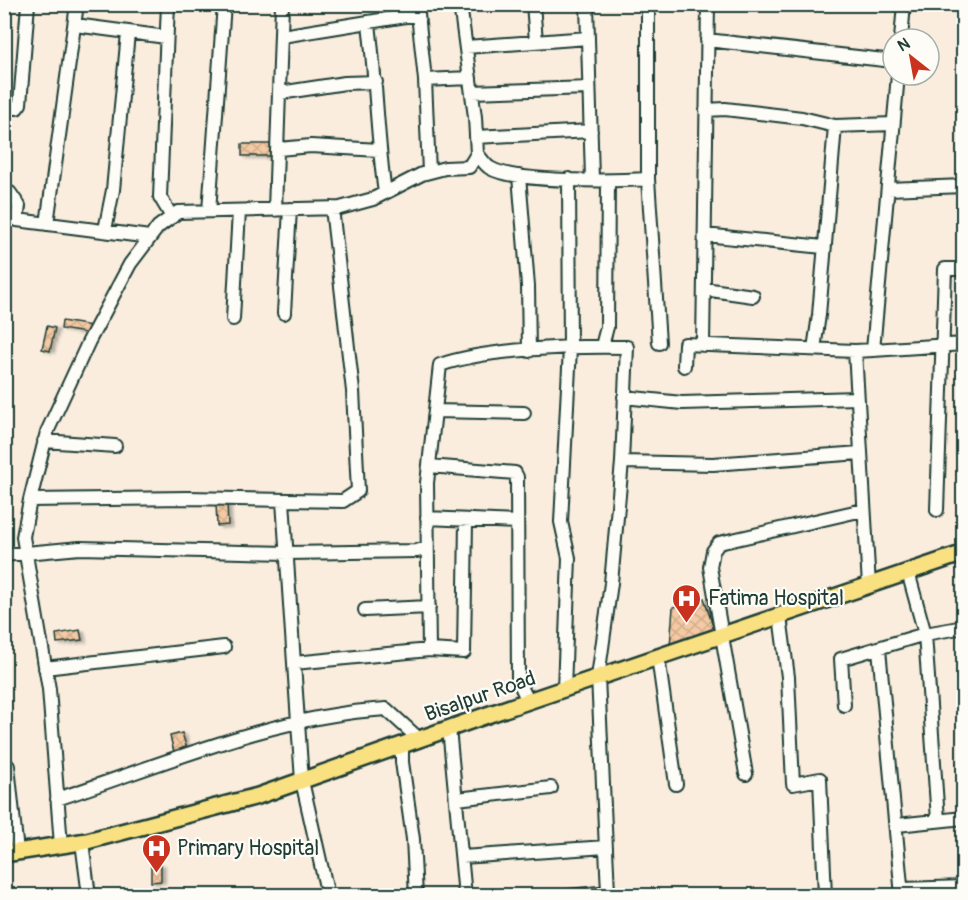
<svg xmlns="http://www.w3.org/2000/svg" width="968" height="900" font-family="Pangolin,sans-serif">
	<defs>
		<pattern id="building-cross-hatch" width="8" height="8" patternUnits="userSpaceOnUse" patternTransform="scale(1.5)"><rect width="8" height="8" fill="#f4c9a3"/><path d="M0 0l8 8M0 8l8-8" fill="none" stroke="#d1ae8d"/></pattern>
		<filter id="shadow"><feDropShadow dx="4" dy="2" stdDeviation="1.5" flood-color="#0004"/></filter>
	</defs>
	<rect width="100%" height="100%" fill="#faedde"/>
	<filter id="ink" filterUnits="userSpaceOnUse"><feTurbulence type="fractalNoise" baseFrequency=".0167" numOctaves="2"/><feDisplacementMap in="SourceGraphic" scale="12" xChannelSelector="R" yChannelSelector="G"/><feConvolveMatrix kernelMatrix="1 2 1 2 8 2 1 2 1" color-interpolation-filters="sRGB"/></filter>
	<g filter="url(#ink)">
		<path fill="url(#building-cross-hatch)" stroke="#1f3d34" stroke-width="1.5" filter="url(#shadow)" d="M242 144H270L271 156H242Z
			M62 321 92 326 91 334 61 329Z
			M47 326 55 328 50 351 42 349Z
			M216 503H227L228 525 217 526Z
			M704 598 715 633 670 647 673 607Z
			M80 630 82 640 57 643 56 634Z
			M182 733 188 752 175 756 170 736Z
			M151 864H161V881L151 882Z"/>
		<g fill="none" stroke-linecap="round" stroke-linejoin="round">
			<defs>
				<path id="minor" d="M168 4 160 197 172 217
					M533 4 536 41
					M587 4 592 179
					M648 4V179L659 343
					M369 24C376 80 377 137 385 193
					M75 25 166 37
					M282 36 418 14 425 80 429 172
					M901 39 904 4
					M707 40 893 61
					M466 47 588 38
					M425 80 470 78
					M472 92 589 88
					M280 93 345 83 376 82
					M4 107 17 108 20 104 28 4
					M706 110 725 109 802 118 835 126 893 124
					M476 137 591 131
					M279 149 311 146 379 150
					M477 154C481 158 485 165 490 168 515 183 617 181 648 179
					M519 176 528 286 529 351
					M888 189 964 186
					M4 192 10 193 19 206 17 220 150 237
					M275 210 282 4
					M209 211 224 4
					M47 224 77 4
					M105 230 113 190 128 33
					M705 235 823 247
					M704 289 753 296
					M284 313 290 209
					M233 319 239 211
					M703 345 708 4
					M602 346 607 327 608 182
					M814 349 819 315 835 126
					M873 350 964 344
					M684 366 685 344 855 351
					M624 397 682 403 857 398
					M435 411 524 413
					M44 441 115 446
					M622 462 713 464 860 453
					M429 466 515 473 517 477 518 680 528 701
					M30 500 188 498 343 501 358 491 353 391 332 208
					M283 501 302 781 328 896
					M937 510 945 269H964
					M427 518 517 522
					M4 555 80 548 287 553 417 551 426 548
					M908 572 925 634 938 820
					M869 586 855 351 873 350 898 75
					M365 610 429 607
					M780 616 788 677 793 784 820 779 825 896
					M879 649 902 896
					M429 650 427 483 440 365C490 348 574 346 627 347L622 462 611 583 598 677 608 892 569 896
					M658 657 676 784
					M294 663 429 650 464 652 466 522
					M45 668 224 647
					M564 689 569 558 561 522 570 348 569 179
					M844 705 841 659 925 634 964 627
					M449 728 465 896
					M402 745V762L413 839 416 896
					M8 766 17 852
					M746 774 710 567 713 551 719 543 863 510
					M57 799C164 764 273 716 386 709L419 739
					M457 799 551 788
					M897 825 964 818
					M82 842 89 896
					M61 845 49 689 23 537 30 500 47 432 89 341 130 264 158 227 178 212 340 208 373 199 422 174 445 168 469 167 477 154 475 117 460 4
					M462 857 606 847
					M902 889 964 887"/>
				<path id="major" d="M4 854 87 841 258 796 490 714 964 553"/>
			</defs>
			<use href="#minor" stroke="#1f3d34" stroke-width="16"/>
			<use href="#major" stroke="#1f3d34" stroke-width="20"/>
			<use href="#minor" stroke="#fdfcf7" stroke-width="12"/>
			<use href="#major" stroke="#f9e181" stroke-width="15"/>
		</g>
	</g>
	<defs>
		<symbol id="hospital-pin" viewBox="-11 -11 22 30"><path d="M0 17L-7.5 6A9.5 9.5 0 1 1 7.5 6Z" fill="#c8321e" stroke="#fdfcf7"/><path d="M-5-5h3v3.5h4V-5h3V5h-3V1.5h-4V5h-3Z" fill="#fff"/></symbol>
	</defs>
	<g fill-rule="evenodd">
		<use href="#hospital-pin" x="670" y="582" width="33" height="45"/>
		<use href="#hospital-pin" x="140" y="832" width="33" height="45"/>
	</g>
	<g text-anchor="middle" stroke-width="4.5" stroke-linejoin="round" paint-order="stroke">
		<g font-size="21" fill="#1f3d34" stroke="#fdfcf7" text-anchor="start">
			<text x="708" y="605">Fatima Hospital</text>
			<text x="177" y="855">Primary Hospital</text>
		</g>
		<g font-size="21" fill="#1f3d34" stroke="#fdfcf7">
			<text transform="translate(480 696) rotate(-19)" y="7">Bisalpur Road</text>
		</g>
	</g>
	<rect width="968" height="900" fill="none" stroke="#fdfcf7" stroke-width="24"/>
	<rect x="12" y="12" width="944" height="876" fill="none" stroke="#1f3d34" stroke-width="2" filter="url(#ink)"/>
	<g transform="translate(911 57) rotate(329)"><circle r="28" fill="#fdfcf7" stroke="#a4b0a9" stroke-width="1.5"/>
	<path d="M0-4.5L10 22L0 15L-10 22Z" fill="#c8321e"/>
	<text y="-9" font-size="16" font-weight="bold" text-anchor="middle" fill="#1f3d34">N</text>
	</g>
</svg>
